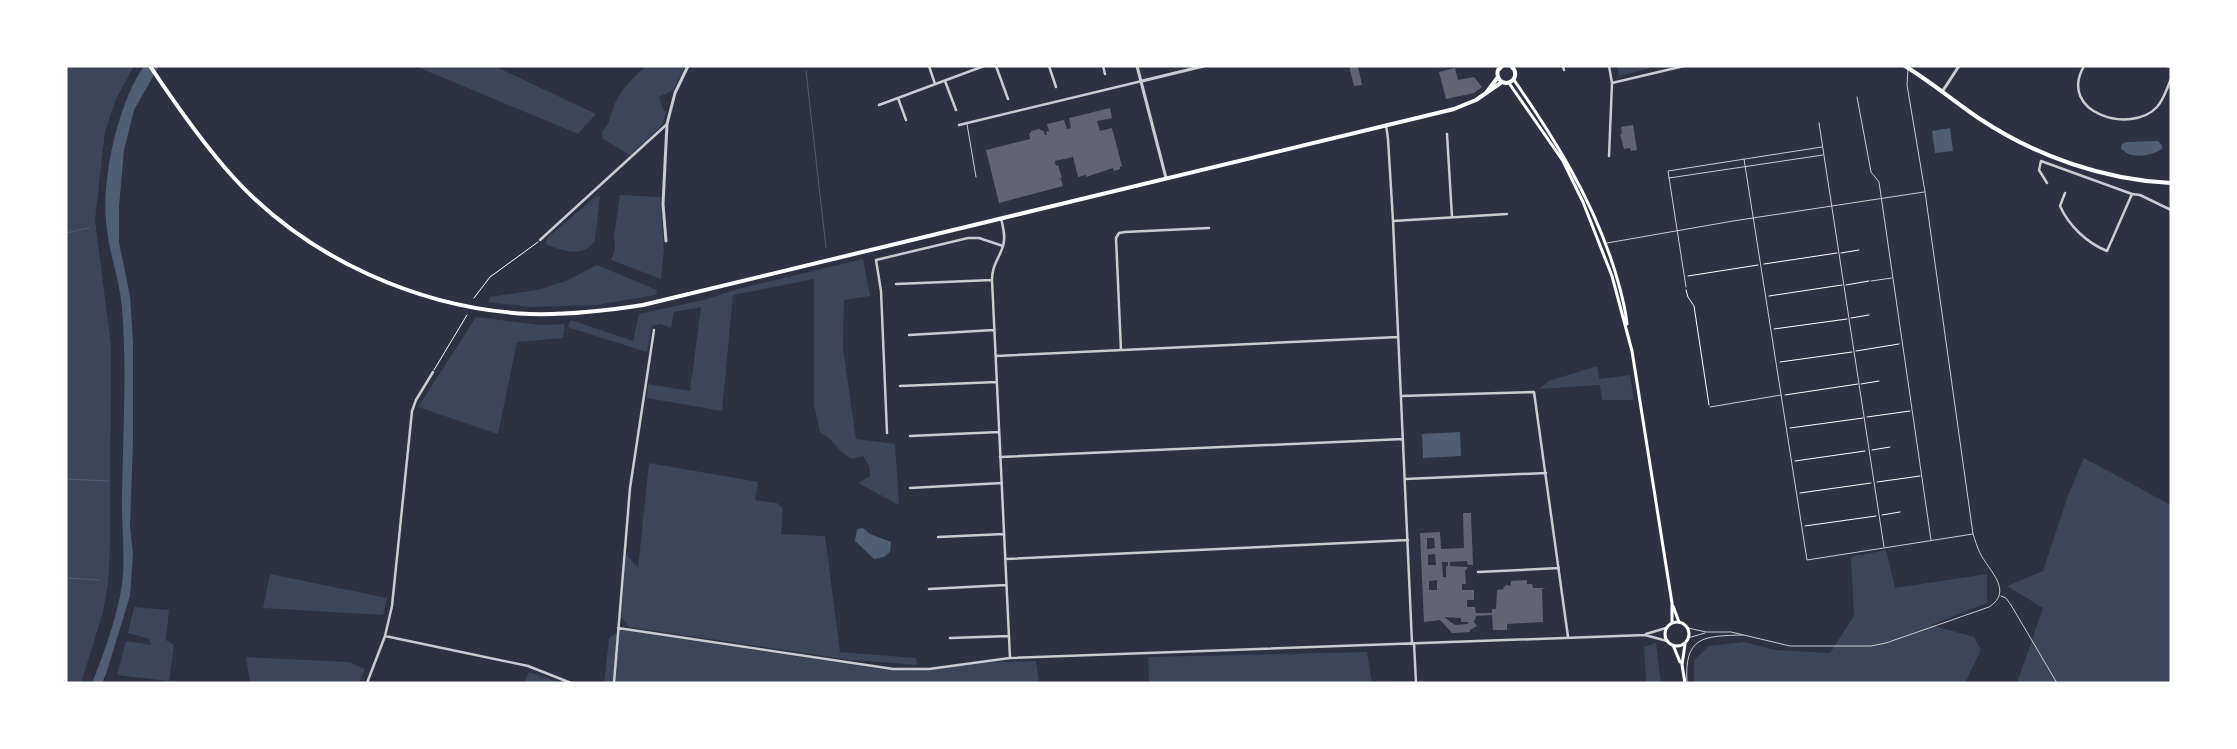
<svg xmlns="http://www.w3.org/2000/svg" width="2237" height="749" font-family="'Work Sans',sans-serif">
	<rect width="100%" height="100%" fill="#2d3142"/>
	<path fill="#3c4559" d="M66 66H134L116 99 105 132 95 220 111 345 110 546 108 584 103 612 81 683H66Z
		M415 66H494L596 114 578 134Z
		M646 66H685L673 90 659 97 662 107 666 112 662 125 630 155 603 139 602 132C613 119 609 116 615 103 623 87 633 78 646 66Z
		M1617 66H1659L1619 76Z
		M620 195 660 197 664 250 661 279 611 260 615 250 614 236Z
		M600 196 595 240C584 259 561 251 546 244L547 238 595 197Z
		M863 259 870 296 844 300 843 348 856 439 895 444 899 505 858 483 870 476 869 466 863 456 852 459C839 453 833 439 820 432L814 405V279L733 295 722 411 647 398 648 384 690 391 701 307 674 312 671 328 661 324 652 326 647 352 567 327 571 320 633 341 639 314 703 300 738 289Z
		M597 265 657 290 656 295 596 305 529 307 488 302 490 297 537 290 566 281Z
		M476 317 539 325 565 324 563 338 517 342 498 434 418 407Z
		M1597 366 1599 379 1630 375 1634 400H1602L1600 385 1539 389 1549 381Z
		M2084 458 2171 505V683H2017L2043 608 2007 586 2043 571 2068 495Z
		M649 463 758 482 755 500 777 503 783 509 781 534 825 536 840 652 916 658 917 665 851 660 629 627 621 617 626 554 638 568Z
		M1886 550 1895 588 1987 574V603L1931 625 1974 637 1981 650 1965 683H1694V660L1709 646 1744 642 1775 650 1830 653 1854 616 1851 557Z
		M270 574 387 598 383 615 263 608Z
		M134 607 169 610 166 640 174 645 169 681 117 675 126 641 151 645 149 639 128 633Z
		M621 630 880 669 918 670 972 663 1036 661 1039 683H604L609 638Z
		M1656 643 1661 683H1646L1644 647Z
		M1367 652 1372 682 1414 681V683H1149L1148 657Z
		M246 657 349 662 365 669 359 683H250Z
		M529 672 561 683H524Z"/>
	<path fill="#4f5d75" d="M144 66H159L134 110 124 150 119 207V242L130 296 133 342V443L130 526 133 554 130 596 106 674 102 683H92C103 656 114 625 120 596 127 564 121 527 122 494 123 432 127 370 122 308 120 282 110 256 107 230 100 183 117 105 144 66Z
		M1950 128 1953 151 1935 153 1932 131Z
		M2158 141 2162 145V149C2152 156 2129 160 2121 148L2122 144 2127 142Z
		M1460 432 1461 456 1423 458 1422 434Z
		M863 528 870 534 891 542 890 552 884 557 874 559 855 541 857 529Z"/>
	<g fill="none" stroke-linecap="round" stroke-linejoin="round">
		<path stroke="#4f5d75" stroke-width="1" d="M806 66V67
			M806 71 826 248
			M66 233 89 228
			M66 479 108 481
			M66 578 99 580"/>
	</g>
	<path fill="#626471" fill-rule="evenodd" d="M1349 66H1358L1362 85 1354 86Z
		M1455 68 1458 80 1474 77 1482 87 1474 93 1446 99 1439 72Z
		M1110 108 1112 118 1097 121 1100 131 1112 128 1122 166 1120 167V169L1114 171 1113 168 1086 177V175L1078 177 1073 157 1055 161 1056 166 1058 165 1062 178H1059L1061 179 1063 186 999 203 986 150 1030 139 1029 133H1031V131L1040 129 1041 131 1043 130 1045 135H1047L1046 132 1049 131 1047 124 1064 120 1067 129 1071 128 1069 118Z
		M1633 125 1637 150 1631 151 1630 148 1624 149 1620 134H1622L1621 127Z
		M1463 513H1471L1473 565H1468L1467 561 1450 562V566L1468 567 1465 571 1466 584H1462V590H1474V600H1467V607H1475L1476 613H1492V609H1496L1497 590 1504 589 1503 588 1506 585 1511 586V581L1527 580V584H1532L1533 588H1546L1542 589 1543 622 1507 624V630H1493L1492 615 1476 616 1474 622 1477 626 1470 630V632L1452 633 1440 620 1424 622 1420 533 1440 532 1441 549 1464 548ZM1427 538H1434L1435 548 1427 549ZM1435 554 1436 565H1428V555ZM1442 562H1448V566H1446V577H1443ZM1437 580V590H1429V581ZM1444 617 1461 618V622H1468V624L1455 625Z"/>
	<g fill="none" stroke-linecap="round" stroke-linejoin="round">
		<path stroke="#fff" stroke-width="1" d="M1841 253 1859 250
			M1764 264 1837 253
			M1688 276 1758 265
			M1846 285 1869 281
			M1686 290 1688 297 1694 306 1709 405
			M1769 296 1842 285
			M474 298 490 277 538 242
			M1851 318 1869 315
			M1774 329 1847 319
			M1856 351 1899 344
			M1780 362 1852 352
			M434 370 467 315
			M1861 384 1879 381
			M1785 395 1858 384
			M1867 417 1910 411
			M1790 428 1863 418
			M1872 450 1890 447
			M1795 461 1865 451
			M1877 482 1920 476
			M1800 493 1871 483
			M1882 515 1900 512
			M1805 526 1876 516"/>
		<path stroke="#caccd0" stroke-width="1" d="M1857 97 1871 172 1879 182 1931 540
			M1819 123 1884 547
			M967 124 976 177
			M1744 159 1807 560 1973 534
			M1669 178 1823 155
			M1607 243 1733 221 1924 192
			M1871 281 1892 278
			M1686 287 1668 171 1822 147
			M1710 407 1781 395
			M2001 596 2006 598 2011 605 2057 683
			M1688 628 1706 632H1731L1790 646H1871L1886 643 1989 607C2014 591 1989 571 1980 553 1977 547 1975 540 1973 534L1925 192 1907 85 1908 69
			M1688 638 1705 633
			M1687 683C1684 636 1703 636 1743 635"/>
		<path stroke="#caccd0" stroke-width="2.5" d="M929 66 935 84
			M996 66 1008 99
			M1049 66 1056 87
			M1103 66 1105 74
			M1563 66 1564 70
			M2084 66C2057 113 2131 135 2157 107 2164 99 2167 88 2171 79
			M2167 66 2171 67
			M945 81 956 110
			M1612 83 1684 66
			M898 98 906 120
			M879 105 984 66
			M959 125 1142 81
			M1386 125 1388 139 1393 221 1412 643
			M1447 134 1452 217
			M1609 156 1612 83 1609 66
			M2047 183 2039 170 2041 161 2132 194 2107 251C2087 243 2069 226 2060 206L2065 193
			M2132 194 2140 195 2171 210
			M1001 218C1003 227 1006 237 1003 246 999 259 992 265 992 280L1010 658
			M1393 221 1507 214
			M540 240 666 125
			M896 284 992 280
			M909 335 994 330
			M1121 350 1116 238 1119 233 1125 232 1209 228
			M996 356 1398 337
			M900 386 997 382
			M1401 396 1534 392 1568 637
			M887 433 881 291 876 260 968 238H979L1003 246
			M910 436 999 432
			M1000 457 1403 439
			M1405 479 1546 473
			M910 488 1002 483
			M938 537 1004 534
			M1005 559 1408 540
			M1478 572 1559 568
			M929 589 1006 585
			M618 628 893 669H929L1010 658 1645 635 1667 641
			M1646 634 1666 628
			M385 636 528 666 571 683
			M950 638 1009 636
			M1414 643 1416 683
			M367 683 385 636 392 606 412 411 416 400 433 372
			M614 683 630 488 654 330"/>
		<path stroke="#caccd0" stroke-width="3" d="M1137 66 1166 178
			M1142 81 1204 66
			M1942 92 1959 66
			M666 241 663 204 667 124 675 93 688 66"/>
		<path stroke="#fff" stroke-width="3" d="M1514 80C1554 138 1591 197 1613 265 1619 284 1625 304 1627 324
			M1509 83 1563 161 1583 202 1612 276 1632 351 1672 603V623
			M1673 606 1679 622
			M1665 634a12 12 0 1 1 24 0a12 12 0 1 1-24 0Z
			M1673 645 1680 662
			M1685 683 1682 665 1685 644"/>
		<path stroke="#fff" stroke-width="4" d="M150 66C176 105 203 144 234 178 308 259 421 309 530 314 568 315 605 311 643 305L1454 109 1476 100 1502 82
			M1502 66 1498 70C1496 77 1500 83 1507 83 1516 81 1518 72 1511 66
			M1905 66C1931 82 1955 102 1980 119 2036 156 2104 180 2171 183
			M1486 93 1498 77"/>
	</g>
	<rect width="2237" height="749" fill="none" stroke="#ffffff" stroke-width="135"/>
</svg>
